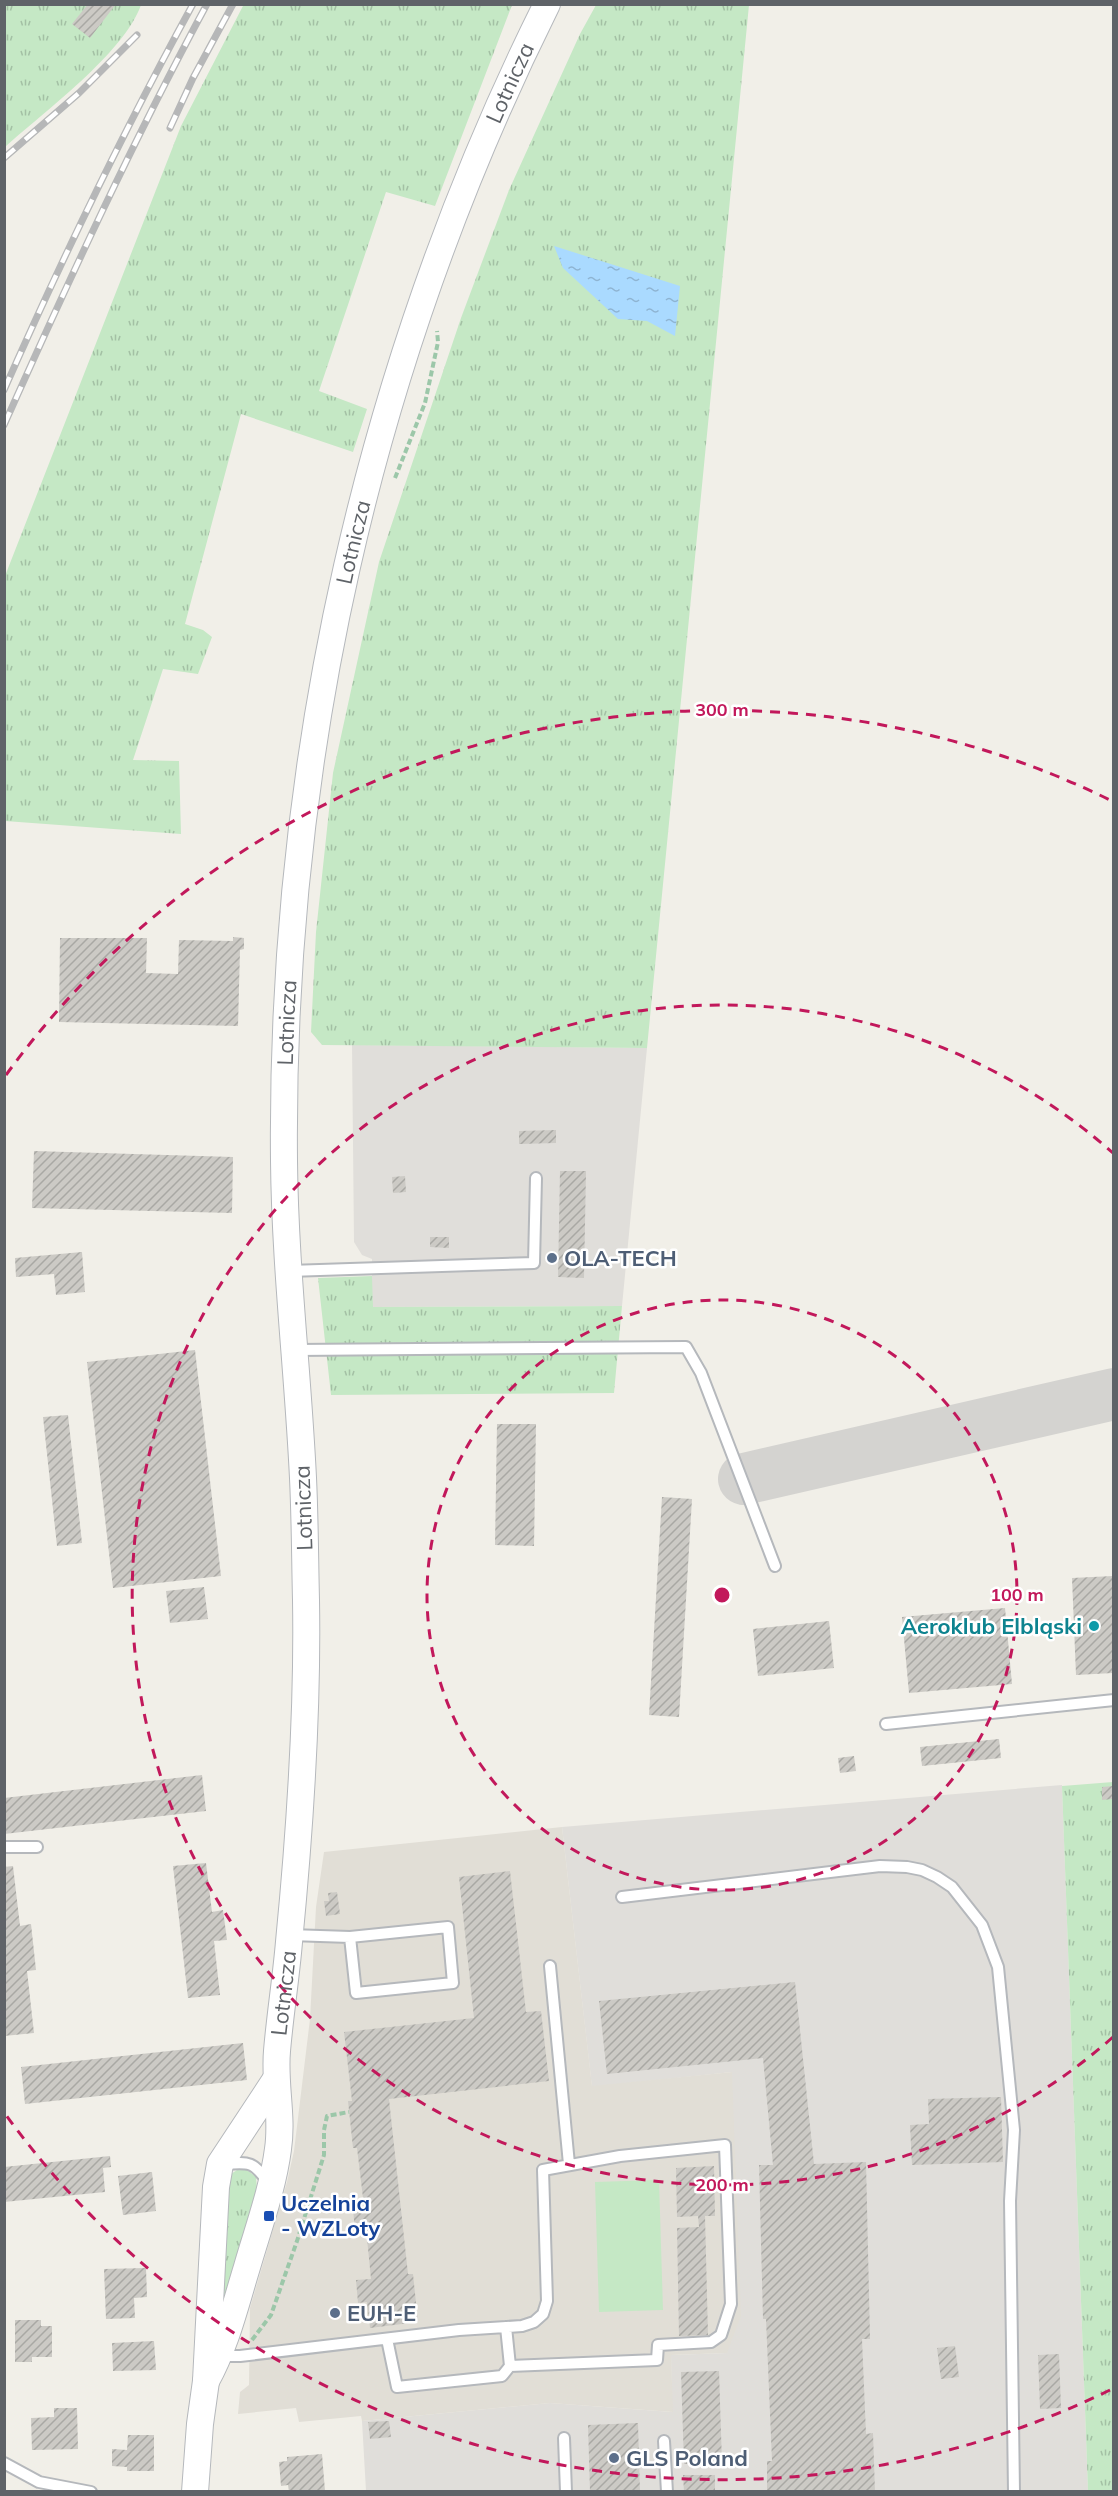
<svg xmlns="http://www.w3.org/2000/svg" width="1118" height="2496" font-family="Mulish,sans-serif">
	<defs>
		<pattern id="grass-tufts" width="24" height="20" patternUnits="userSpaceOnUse" patternTransform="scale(1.5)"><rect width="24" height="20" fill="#c5e8c5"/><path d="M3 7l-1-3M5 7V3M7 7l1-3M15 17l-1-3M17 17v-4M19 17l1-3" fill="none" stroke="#a3c0a4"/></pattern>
		<pattern id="water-ripples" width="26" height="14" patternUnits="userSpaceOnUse" patternTransform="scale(1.5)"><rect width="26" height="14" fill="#aadaff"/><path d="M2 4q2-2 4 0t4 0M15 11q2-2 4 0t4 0" fill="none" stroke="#8eb4d2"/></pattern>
		<pattern id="building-hatch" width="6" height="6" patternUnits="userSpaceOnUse" patternTransform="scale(1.5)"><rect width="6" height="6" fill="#cccac5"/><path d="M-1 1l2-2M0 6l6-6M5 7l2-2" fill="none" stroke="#a9a8a4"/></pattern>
	</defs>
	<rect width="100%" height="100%" fill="#f1efe8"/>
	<path fill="#e0deda" d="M352 1045 647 1048 622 1306 372 1307V1259L362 1255 354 1242Z
		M1062 1785 1088 2491H366L362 2421 550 2403 672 2412 671 2355 727 2353 732 2072 592 2087 562 1827Z"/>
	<path fill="#e1ded6" d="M562 1827 592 2086 732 2072 741 2316 727 2353 671 2355 673 2412 550 2403 362 2421 361 2416 299 2422 296 2408 238 2414 240 2392 249 2385 250 2308 287 2182 294 2151 310 2019 316 1907 324 1852Z"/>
	<path fill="url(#grass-tufts)" d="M244 4 512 5 435 206 386 192 319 391 367 409 353 452 241 414 185 624 203 630 212 637 198 674 163 669 133 760 179 761 181 834 5 821V576L181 126Z
		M5 5H141C124 53 44 112 5 147Z
		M596 5H749L647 1048 322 1045 311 1032 316 932 333 773 379 562 461 318 509 190 580 34Z
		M372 1276 373 1307 622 1306 614 1393 331 1395 318 1278Z
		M1113 1782V2491H1088L1062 1786Z
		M246 2169 256 2177 257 2189 221 2309 228 2176 237 2170Z"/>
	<path fill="#c5e8c5" d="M659 2180 663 2310 599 2312 595 2182Z"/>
	<path fill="url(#water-ripples)" d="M554 246 680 286 675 336 647 321 618 319 563 268Z"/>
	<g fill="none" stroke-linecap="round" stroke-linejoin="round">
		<path stroke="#d4d3d0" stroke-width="52" d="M744 1479 1114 1394"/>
	</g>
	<path fill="url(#building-hatch)" d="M88 4H116L90 38 72 24Z
		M233 937 244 938V949L240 950 238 1026 59 1022 60 938H147L146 973 178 974 179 940 233 941Z
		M556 1130V1143L519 1144V1131Z
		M34 1151 233 1157 232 1213 32 1208Z
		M560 1171H586L584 1278 558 1277Z
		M405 1176 406 1192 393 1193 392 1177Z
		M430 1237H449V1248L430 1247Z
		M82 1252 85 1292 56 1295 54 1274 16 1277 15 1258Z
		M195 1350 221 1576 113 1588 87 1362Z
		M68 1415 82 1543 57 1546 43 1417Z
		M497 1424H536L534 1546 495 1545Z
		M662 1497 692 1499 679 1717 649 1715Z
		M1113 1576V1673L1076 1675 1072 1578Z
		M204 1587 208 1619 170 1623 166 1591Z
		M1005 1608 1012 1684 909 1693 902 1617Z
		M829 1621 834 1668 758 1676 753 1629Z
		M999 1739 1001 1758 922 1766 920 1747Z
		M854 1756 856 1771 840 1773 838 1758Z
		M202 1775 206 1811 4 1834V1798Z
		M1113 1786V1799L1102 1800V1787Z
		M206 1863 212 1912 223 1910 227 1940 214 1941 220 1995 188 1998 173 1866Z
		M13 1866 20 1926 31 1924 36 1970 27 1971 34 2033 4 2036V1867Z
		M510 1871 526 2012 541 2011 549 2081 389 2099 408 2274H413L418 2322 370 2328 367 2302 358 2303 356 2280 371 2279 366 2228 355 2229 352 2200 363 2198 357 2148H353L348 2101H352L344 2032 474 2018 459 1877Z
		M337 1892 340 1914 326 1916 324 1901H329L328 1893Z
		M795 1982 814 2164 866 2162 870 2339H862L866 2434 873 2433 875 2492H767V2461H772L766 2319H763L759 2165H773L763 2058 607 2074 599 2001Z
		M243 2043 247 2080 25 2104 21 2067Z
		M1001 2097 1003 2162 912 2165 910 2125 929 2124 928 2099Z
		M110 2156 111 2167 103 2168 105 2192 4 2202V2167Z
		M714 2166 715 2216H705L708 2335 679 2336 677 2228 699 2227 698 2216 677 2217 676 2168Z
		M152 2172 156 2211 123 2215 118 2176Z
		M146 2268 147 2297 134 2298 135 2318 106 2319 104 2269Z
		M15 2320H41V2326H52V2357H32V2362H15Z
		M154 2341 156 2370 113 2371 112 2343Z
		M955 2346 959 2377 941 2379 937 2348Z
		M1059 2354 1061 2408 1040 2409 1038 2355Z
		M719 2371 722 2463 684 2464 681 2372Z
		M54 2408H77L78 2449 32 2450 31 2418 54 2417Z
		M389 2421 391 2437 370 2439 368 2422Z
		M638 2423 640 2492H590L588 2425Z
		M128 2435H154V2471H127V2467L112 2466V2449L127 2450Z
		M322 2454 325 2491 289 2492 288 2485 281 2486 279 2462 287 2461V2457Z
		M683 2475H715V2492H684Z"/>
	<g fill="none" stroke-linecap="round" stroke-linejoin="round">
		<defs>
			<path id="service" d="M289 1271 534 1263 536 1178
				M295 1350 686 1347 701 1373 775 1566
				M886 1724 1114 1700
				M4 1847H37
				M622 1897 880 1866 907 1867 922 1870 937 1877 952 1887 982 1925 998 1967 1014 2130 1010 2201 1014 2492
				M290 1935 350 1937 448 1927 453 1983 356 1993 350 1937
				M550 1966 569 2164
				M224 2164C249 2162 253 2161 268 2182
				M387 2339 397 2387 502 2376 510 2366 506 2327
				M220 2356H240L459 2330 522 2326 534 2322 543 2314 547 2301 543 2170 620 2156 725 2145 731 2304 721 2335 711 2342 658 2345 657 2360 510 2366
				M564 2438 566 2492
				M664 2441 667 2492
				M4 2463 39 2482 91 2492"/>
			<g id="tertiary">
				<path id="s1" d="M206 2381C226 2345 235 2306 247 2267 258 2229 273 2188 278 2149 283 2116 274 2084 277 2051 280 2015 286 1978 289 1942 300 1829 308 1714 306 1600 305 1560 305 1519 303 1478 298 1373 285 1267 284 1161 280 761 368 363 547 4"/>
				<path d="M195 2492 200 2424 206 2381 216 2187 220 2164 276 2079"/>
			</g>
		</defs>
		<use href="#service" stroke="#b5b8bc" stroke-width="14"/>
		<use href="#tertiary" stroke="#b5b8bc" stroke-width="28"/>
		<path stroke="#9cc7a9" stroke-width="4" stroke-dasharray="6 3" stroke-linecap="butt" d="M395 478 425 403 438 342 437 331
			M252 2340 271 2315 297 2241 324 2155V2130L327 2116 349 2112"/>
		<use href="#service" stroke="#fff" stroke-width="10"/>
		<use href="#tertiary" stroke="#fff" stroke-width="26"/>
		<defs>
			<path id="rail" d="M170 128 193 78 233 4
				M4 158 79 93 137 35
				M4 390C62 259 124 130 193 4
				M4 425C68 282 133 141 207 4"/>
		</defs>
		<use href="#rail" stroke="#b6b7b8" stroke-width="7"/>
		<use href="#rail" stroke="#fff" stroke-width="4.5" stroke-dasharray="14" stroke-linecap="butt"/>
	</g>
	<g fill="none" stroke="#c2185b" stroke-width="3" stroke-dasharray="10 8">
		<circle cx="722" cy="1595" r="295"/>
		<path d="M1113 2037A590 590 0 1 1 1113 1153"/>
		<path d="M1110 2390A885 885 0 0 1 6 2115M6 1075A885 885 0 0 1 1110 800"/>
	</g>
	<g fill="#5c6f8a" stroke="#fff" stroke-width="2">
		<circle cx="552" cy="1258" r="6"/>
		<circle cx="335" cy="2313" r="6"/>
		<circle cx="614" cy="2458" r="6"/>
	</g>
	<circle fill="#0f9aa8" stroke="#fff" stroke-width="2" cx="1094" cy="1626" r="6"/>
	<rect fill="#1a4fb4" stroke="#fff" stroke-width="2" x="263" y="2210" width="12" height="12" rx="3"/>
	<g text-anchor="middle" stroke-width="5" stroke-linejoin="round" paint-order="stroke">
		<g font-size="22" fill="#5f6368" stroke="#fff">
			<text dy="8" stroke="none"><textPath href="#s1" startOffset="2344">Lotnicza</textPath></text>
			<text dy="8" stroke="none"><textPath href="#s1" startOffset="1858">Lotnicza</textPath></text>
			<text dy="8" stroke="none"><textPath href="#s1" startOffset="1372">Lotnicza</textPath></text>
			<text transform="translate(303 1508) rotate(-92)" y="8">Lotnicza</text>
			<text dy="8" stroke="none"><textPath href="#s1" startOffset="400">Lotnicza</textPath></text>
		</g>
		<g font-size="22" font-weight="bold" fill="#4e5e75" stroke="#fff" text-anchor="start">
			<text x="564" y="1266">OLA-TECH</text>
			<text x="347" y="2321">EUH-E</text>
			<text x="626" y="2466">GLS Poland</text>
		</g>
		<g font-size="22" font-weight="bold" fill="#0d838f" stroke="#fff" text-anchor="end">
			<text x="1082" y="1634">Aeroklub Elbląski</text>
		</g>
		<g font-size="22" font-weight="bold" fill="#164399" stroke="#fff" text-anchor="start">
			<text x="281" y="2211">Uczelnia<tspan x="281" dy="25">- WZLoty</tspan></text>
		</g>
	</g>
	<circle cx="722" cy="1595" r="9" fill="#c2185b" stroke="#fff" stroke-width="3"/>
	<g font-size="18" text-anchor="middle" font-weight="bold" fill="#c2185b" stroke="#fff" stroke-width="5" stroke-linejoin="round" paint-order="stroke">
		<text x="722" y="716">300 m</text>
		<text x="1017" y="1601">100 m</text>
		<text x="722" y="2191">200 m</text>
	</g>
	<rect width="1118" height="2496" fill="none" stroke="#5f6368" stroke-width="12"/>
</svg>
